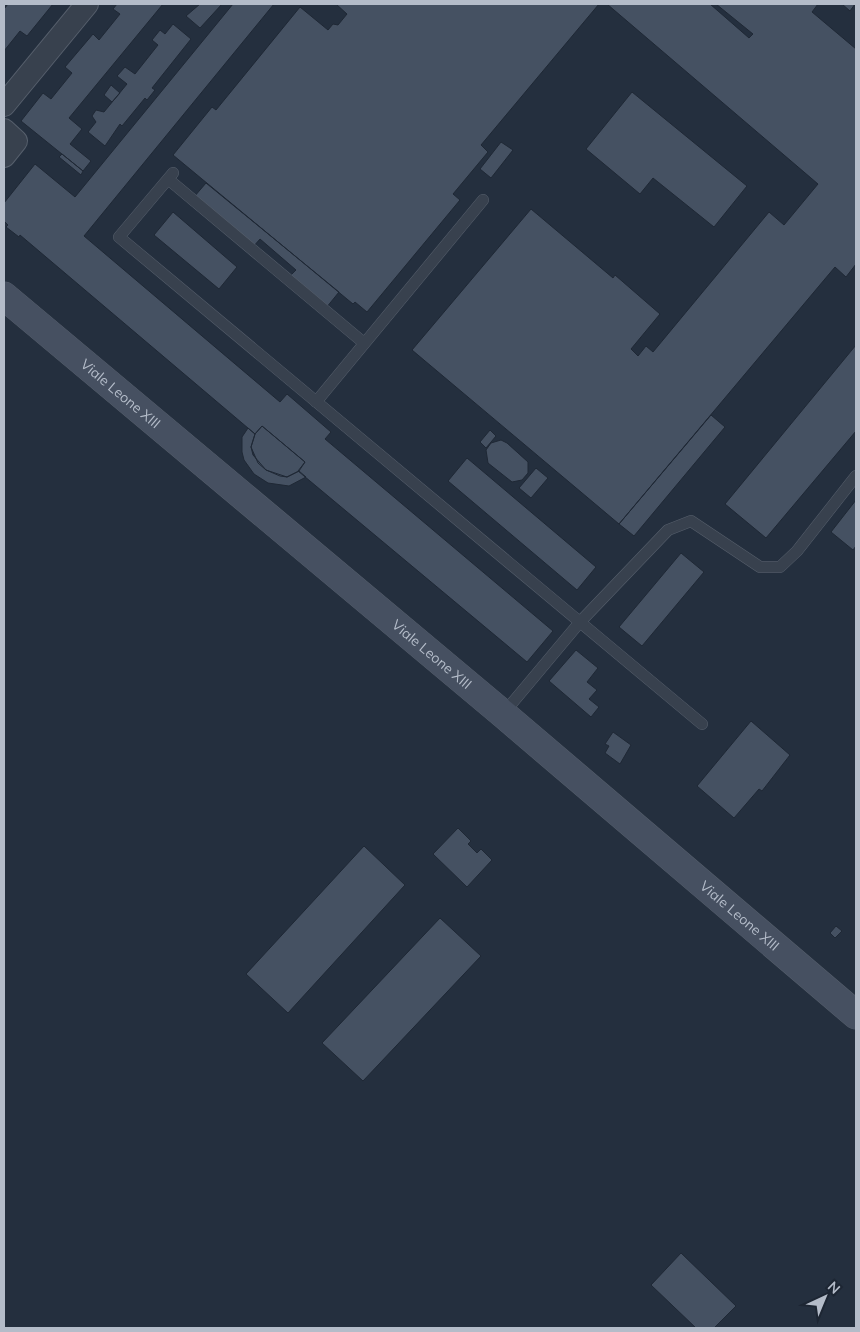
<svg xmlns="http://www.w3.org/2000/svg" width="860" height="1332" font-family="Mulish,sans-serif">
	<rect width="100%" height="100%" fill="#242f3e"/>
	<path fill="#455162" stroke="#1f2835" d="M8 4H53L27 36 20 31 4 51V9Z
		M117 4H163L69 118 82 129 70 144 91 161 83 171 21 121 43 93 51 99 72 73 65 67 93 34 99 40 120 14 113 9Z
		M200 4H222L200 28 186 16Z
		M233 4H274L84 236 280 402 287 394 331 432 325 439 553 631 527 662 298 471 305 462 262 426 255 434 20 235 19 237 6 227 8 225 4 221V203L35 164 75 197Z
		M336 4H599L481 145 488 152 453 194 460 200 367 312 355 302 353 304 173 155 212 107 216 110 300 7 328 30 333 24 338 25 347 14Z
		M607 4H710L749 38 753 34 716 4H818L812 12 856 49V264L846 277 835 267 619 524 412 350 531 209 613 278 615 275 660 314 631 349 638 356 646 346 653 352 769 212 784 225 818 184Z
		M842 4H855L850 11Z
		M173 24 191 39 152 88 155 90 147 100 145 98 122 126 120 124 105 146 88 132 96 122 92 116 96 110 104 112 127 84 117 76 125 67 135 74 158 45 152 40 160 30 165 34Z
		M111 85 120 93 112 102 104 95Z
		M632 92 747 186 714 227 653 178 640 194 586 149Z
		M501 142 513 150 491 178 480 169Z
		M62 154 83 171 81 175 59 157Z
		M206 183 339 292 326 308 289 277 296 270 260 239 253 247 194 197Z
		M173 212 237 267 219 289 154 235Z
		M856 345V431L766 538 725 504Z
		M711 415 725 427 634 536 619 524Z
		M262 426 305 462 299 471 287 477 280 476 266 470 258 463 251 447 255 434Z
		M248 428 255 434 251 447 253 455 266 470 287 477 299 471 306 477 289 486 268 483 254 474 244 460 242 452V437Z
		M490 430 496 436 486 448 480 442Z
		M501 440 507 443 528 462V473L522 480 512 482 488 463 486 450 491 443Z
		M467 458 596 567 577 590 448 481Z
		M536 468 548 478 531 498 519 488Z
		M856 500V546L853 550 831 532Z
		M681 553 704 572 642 646 619 627Z
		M576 650 598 668 587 682 597 690 589 699 599 707 591 717 549 681Z
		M751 721 790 755 762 791 759 789 734 818 697 786Z
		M613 732 631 745 620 764 605 753 609 746 605 744Z
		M458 828 471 841 468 844 477 853 481 849 492 860 467 887 433 854Z
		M364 846 405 885 288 1013 246 974Z
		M440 918 481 956 363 1081 322 1043Z
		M836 926 842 931 835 938 830 933Z
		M681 1253 736 1306 714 1328H696L651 1285Z"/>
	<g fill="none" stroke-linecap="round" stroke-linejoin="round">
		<defs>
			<path id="lane" d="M173 173 119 237 702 724
				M168 179 364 343
				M316 402 483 200
				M503 714 580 622 668 530 691 521 760 567H780L797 551 856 476"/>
			<path id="street" d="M4 105 87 4
				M4 130 16 141 4 156"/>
			<g id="secondary">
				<path id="s1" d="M4 296 503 714 856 1015"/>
			</g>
		</defs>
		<use href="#lane" stroke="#565f6c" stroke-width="12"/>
		<use href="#street" stroke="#565f6c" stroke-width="24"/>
		<use href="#secondary" stroke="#565f6c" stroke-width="29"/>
		<use href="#lane" stroke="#38414e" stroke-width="11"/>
		<use href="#street" stroke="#38414e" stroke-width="22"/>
		<use href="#secondary" stroke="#465061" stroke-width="28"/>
	</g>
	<g text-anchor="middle" stroke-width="4" stroke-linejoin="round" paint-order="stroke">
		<g font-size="14" fill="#b4bcc9" stroke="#1d2633">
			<text dy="5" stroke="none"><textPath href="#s1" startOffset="152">Viale Leone XIII</textPath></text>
			<text dy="5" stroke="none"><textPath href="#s1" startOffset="558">Viale Leone XIII</textPath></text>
			<text dy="5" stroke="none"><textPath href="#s1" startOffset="962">Viale Leone XIII</textPath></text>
		</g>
	</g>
	<rect width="860" height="1332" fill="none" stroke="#b4bcc9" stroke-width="10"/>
	<g transform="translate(825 1297) rotate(44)" stroke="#1d2633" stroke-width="4" paint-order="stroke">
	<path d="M0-4L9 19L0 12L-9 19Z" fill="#b4bcc9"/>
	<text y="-8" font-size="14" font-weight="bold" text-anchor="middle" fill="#b4bcc9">N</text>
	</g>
</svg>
